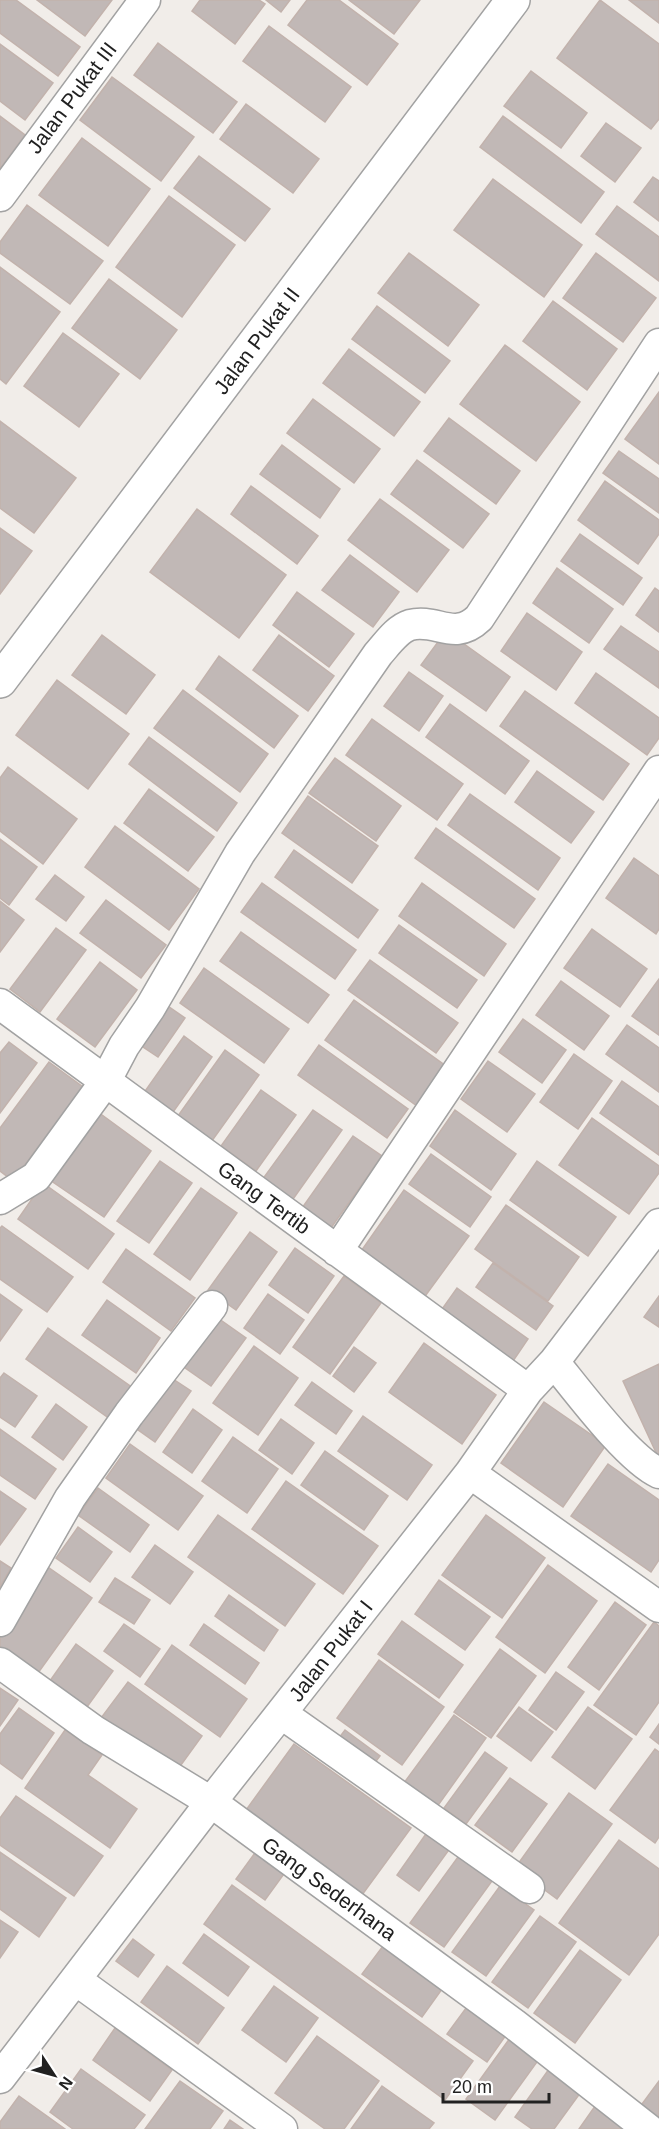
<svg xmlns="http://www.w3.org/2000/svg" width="659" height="2129" font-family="Helvetica,sans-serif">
	<rect width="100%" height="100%" fill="#f1ede9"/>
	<path fill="#c1b8b6" stroke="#c2b2ac" stroke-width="1.5" d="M0 0H16L80 47 58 76 0 33Z
		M37 0H112L85 36Z
		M200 0H259L265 4 235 44 192 11Z
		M266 0H290L281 12Z
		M307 0H339L398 44 367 85 288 25Z
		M349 0H420L394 34Z
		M600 0 659 44V119L651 129 557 58Z
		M629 0H659V23Z
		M269 26 351 87 325 122 243 61Z
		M158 43 237 102 213 133 134 75Z
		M0 44 53 83 25 120 0 101Z
		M531 71 587 113 561 148 504 106Z
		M112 77 194 137 161 181 80 120Z
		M246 104 319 159 293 193 220 139Z
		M0 116 25 135 0 169Z
		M503 116 604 192 581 223 480 147Z
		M606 123 641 148 615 182 581 156Z
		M82 138 150 189 108 246 39 195Z
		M199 156 270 209 245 241 174 188Z
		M653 177 659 181V221L634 202Z
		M493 179 582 245 544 297 454 230Z
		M169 196 235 245 182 317 116 267Z
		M27 205 103 261 70 304 0 253V242Z
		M617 206 659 237V281L596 234Z
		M409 253 479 305 448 346 378 293Z
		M596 253 656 298 623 342 563 298Z
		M0 267 60 312 6 384 0 379Z
		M109 279 177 330 140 379 72 328Z
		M553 301 617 349 587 390 523 341Z
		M377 306 450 361 425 393 352 339Z
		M63 333 119 374 79 427 24 386Z
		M505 345 580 402 536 461 460 404Z
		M349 349 420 402 394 436 323 383Z
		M659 392V464L625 439Z
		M313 399 380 449 354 483 287 433Z
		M449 418 520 471 496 504 424 451Z
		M0 421 76 478 34 533 0 508Z
		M282 445 340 489 320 518 260 474Z
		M619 451 659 479V513L603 473Z
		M417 460 489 514 463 548 391 494Z
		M605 481 659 520V534L638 564 578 520Z
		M251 486 318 536 297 564 231 514Z
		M380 499 449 550 417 592 348 540Z
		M197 509 286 575 239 638 150 572Z
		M0 528 32 551 0 594Z
		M580 534 642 578 623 605 561 561Z
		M350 555 399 592 373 627 322 590Z
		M557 568 613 609 589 643 533 603Z
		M655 588 659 591V632L636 615Z
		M297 592 354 634 329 667 273 625Z
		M527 613 582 652 556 690 501 651Z
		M621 626 659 652V688L604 649Z
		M446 631 510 677 486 711 421 665Z
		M102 635 155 675 126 714 72 675Z
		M279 635 334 676 308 711 253 670Z
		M219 656 298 716 274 748 196 689Z
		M409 672 443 696 419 731 384 706Z
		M596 673 659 718V738L647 755 575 703Z
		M57 680 129 734 88 789 16 735Z
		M183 690 268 754 240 792 154 728Z
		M525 691 629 764 603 800 500 726Z
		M450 704 529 761 505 794 426 737Z
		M372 719 463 784 437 820 346 755Z
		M149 737 237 803 217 831 129 764Z
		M335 758 401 806 376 841 309 793Z
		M8 767 77 819 43 864 0 831V778Z
		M537 771 594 812 571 843 515 802Z
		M149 789 214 837 188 871 124 823Z
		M470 794 560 858 538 890 448 825Z
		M308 796 378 846 352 883 282 833Z
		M115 826 199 889 169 930 85 867Z
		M436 828 535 899 514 928 415 858Z
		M0 839 37 867 9 905 0 898Z
		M294 850 378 910 358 938 275 877Z
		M634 858 659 876V929L656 934 606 898Z
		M55 875 84 897 66 921 36 899Z
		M262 883 356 950 335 979 241 912Z
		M422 883 506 944 484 976 399 916Z
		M106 900 166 945 141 978 80 933Z
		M0 901 24 920 0 952Z
		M399 925 477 980 457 1008 379 953Z
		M56 928 86 950 40 1012 10 989Z
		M592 929 647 969 620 1007 564 968Z
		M241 932 329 995 308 1023 220 961Z
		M370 960 458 1023 436 1053 348 990Z
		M100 962 137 990 95 1047 57 1019Z
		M204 968 289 1029 264 1063 180 1003Z
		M659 979V1035L632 1016Z
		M561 981 609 1016 584 1050 536 1015Z
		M354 1000 446 1066 417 1106 325 1040Z
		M165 1004 185 1018 158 1057 137 1043Z
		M523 1019 566 1050 542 1083 499 1052Z
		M627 1025 659 1048V1092L606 1054Z
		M184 1036 212 1057 171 1115 143 1094Z
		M9 1042 37 1063 0 1113V1053Z
		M319 1045 408 1109 387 1138 298 1075Z
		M225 1050 259 1075 209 1145 175 1120Z
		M574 1054 612 1081 578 1129 540 1102Z
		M488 1061 535 1094 507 1132 461 1099Z
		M49 1062 83 1087 13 1181 0 1171V1128Z
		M622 1081 659 1107V1155L600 1113Z
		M261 1090 296 1115 256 1171 221 1146Z
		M313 1110 342 1130 291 1202 262 1180Z
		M455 1110 516 1154 491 1190 430 1146Z
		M98 1112 151 1151 104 1217 50 1180Z
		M592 1118 659 1166V1173L629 1214 559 1165Z
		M353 1136 382 1156 331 1228 302 1208Z
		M431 1154 491 1197 470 1227 409 1184Z
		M160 1161 192 1183 149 1243 117 1221Z
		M537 1161 616 1217 588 1256 510 1200Z
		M43 1183 114 1234 88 1269 18 1219Z
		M201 1188 237 1213 190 1280 154 1254Z
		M404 1190 469 1236 423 1299 359 1254Z
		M506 1205 579 1257 548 1301 475 1249Z
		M2 1226 73 1277 47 1312 0 1279V1228Z
		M250 1232 277 1252 236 1310 208 1290Z
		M295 1248 334 1276 308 1313 269 1285Z
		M126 1249 195 1298 171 1331 103 1282Z
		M493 1263 553 1306 536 1330 476 1287Z
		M344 1276 381 1303 330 1374 293 1347Z
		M457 1288 528 1339 507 1370 435 1319Z
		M0 1294 22 1310 0 1341Z
		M268 1294 304 1320 280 1354 244 1328Z
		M659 1296V1327L644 1317Z
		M107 1300 160 1338 136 1373 82 1335Z
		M215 1316 246 1338 211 1386 181 1365Z
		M48 1328 133 1388 110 1419 26 1359Z
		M424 1343 496 1395 462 1444 389 1392Z
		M254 1346 298 1378 258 1435 213 1403Z
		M354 1347 376 1363 354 1392 333 1376Z
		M659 1364V1459L623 1381Z
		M4 1373 37 1396 15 1427 0 1417V1378Z
		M170 1377 191 1391 155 1442 134 1427Z
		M312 1382 352 1411 336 1434 295 1405Z
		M544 1402 606 1445 563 1507 501 1463Z
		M56 1404 87 1427 63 1460 32 1437Z
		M193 1409 222 1430 192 1473 163 1452Z
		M363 1416 432 1465 407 1500 338 1451Z
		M281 1419 314 1443 292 1474 259 1450Z
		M0 1429 56 1469 35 1499 0 1475Z
		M233 1437 278 1469 247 1513 202 1481Z
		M130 1444 203 1496 178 1530 106 1478Z
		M325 1451 388 1496 364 1530 301 1485Z
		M608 1464 659 1500V1560L651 1572 571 1516Z
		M286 1481 378 1546 343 1594 252 1529Z
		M98 1488 149 1525 130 1552 78 1515Z
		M0 1491 26 1509 0 1545Z
		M218 1515 315 1584 285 1626 188 1557Z
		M486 1515 545 1558 502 1618 442 1575Z
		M78 1527 112 1552 90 1582 56 1558Z
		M155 1545 193 1572 170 1604 132 1577Z
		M0 1561 11 1568 0 1587Z
		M45 1565 92 1598 33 1680 0 1656V1628Z
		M548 1565 597 1601 545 1673 496 1637Z
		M115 1578 150 1600 134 1624 99 1602Z
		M439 1580 490 1617 465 1650 415 1614Z
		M229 1595 278 1630 264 1651 215 1616Z
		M615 1602 646 1625 599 1690 568 1667Z
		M402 1621 463 1665 439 1698 378 1654Z
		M654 1622 659 1626V1702L636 1735 594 1705Z
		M124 1624 160 1649 140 1677 104 1651Z
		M204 1624 259 1663 245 1684 190 1645Z
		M76 1644 113 1671 79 1718 42 1692Z
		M172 1645 247 1699 220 1737 145 1684Z
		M500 1649 536 1676 491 1738 454 1712Z
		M379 1660 444 1707 402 1765 337 1718Z
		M556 1672 584 1692 556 1730 529 1710Z
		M128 1682 202 1736 173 1776 98 1722Z
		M0 1688 18 1700 0 1726Z
		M519 1707 553 1732 531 1761 497 1736Z
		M588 1707 632 1739 595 1789 552 1757Z
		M19 1708 54 1733 22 1779 0 1763V1734Z
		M454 1715 486 1738 434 1811 401 1787Z
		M659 1724V1744L650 1737Z
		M65 1730 102 1755 88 1775 137 1809 110 1848 25 1788Z
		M345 1730 380 1756 367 1773 332 1747Z
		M294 1744 411 1828 362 1895 246 1810Z
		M655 1749 659 1752V1837L655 1843 610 1810Z
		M485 1752 507 1768 466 1824 444 1808Z
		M510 1778 547 1804 512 1852 475 1825Z
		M569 1793 612 1824 557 1899 515 1868Z
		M16 1796 103 1856 74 1896 0 1845V1818Z
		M428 1831 451 1847 419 1891 397 1875Z
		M619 1840 659 1869V1934L629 1975 559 1923Z
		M260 1846 289 1867 265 1900 236 1879Z
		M0 1852 66 1898 39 1937 0 1909Z
		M458 1857 492 1881 444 1947 410 1923Z
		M232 1885 473 2061 445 2100 204 1924Z
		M500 1886 534 1910 486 1976 452 1952Z
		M540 1916 576 1942 528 2008 492 1982Z
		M0 1920 18 1932 0 1958Z
		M204 1934 249 1967 228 1996 183 1963Z
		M133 1939 154 1955 138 1977 116 1961Z
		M386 1942 445 1985 422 2017 362 1974Z
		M580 1950 621 1980 575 2043 534 2013Z
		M167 1966 224 2008 198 2044 141 2002Z
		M274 1986 318 2018 286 2062 242 2030Z
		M472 2000 511 2028 487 2062 447 2034Z
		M115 2028 172 2070 150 2101 93 2060Z
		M513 2034 542 2055 495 2120 466 2099Z
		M317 2036 379 2081 344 2129H325L275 2093Z
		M81 2069 145 2115 134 2129H73L50 2112Z
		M549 2069 581 2092 554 2129H532L515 2117Z
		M180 2081 223 2111 210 2129H145Z
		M659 2081V2122L639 2108Z
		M382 2086 434 2123 429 2129H351Z
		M19 2096 65 2129H0V2122Z
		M600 2099 641 2129H579Z
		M230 2120 243 2129H224Z"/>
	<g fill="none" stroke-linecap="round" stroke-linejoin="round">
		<defs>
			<path id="minor" d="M0 196 145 0
				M0 1004 528 1390
				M0 1199 36 1177 105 1082 124 1046 150 1008 240 853 378 654C387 644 397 629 410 625 437 618 454 642 479 618L659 344
				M337 1251 659 771
				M554 1362C577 1390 628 1459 659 1473
				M470 1473 659 1607
				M0 1621 70 1498 129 1414 212 1306
				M0 1663 93 1730 211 1802 514 2024 648 2129
				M282 1714 529 1888
				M76 1980 282 2129
				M0 2078 211 1802 470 1473 528 1390 554 1362 659 1224"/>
			<path id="tertiary" d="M0 681 513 0"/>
		</defs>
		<use href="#minor" stroke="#a2a2a2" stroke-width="33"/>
		<use href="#tertiary" stroke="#a2a2a2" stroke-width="36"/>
		<use href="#minor" stroke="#fff" stroke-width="30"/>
		<use href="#tertiary" stroke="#fff" stroke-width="33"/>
	</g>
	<g text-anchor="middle" stroke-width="4.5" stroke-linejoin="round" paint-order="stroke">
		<g font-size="21" fill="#212121" stroke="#fff">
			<text transform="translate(72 98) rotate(-53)" y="7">Jalan Pukat III</text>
			<text transform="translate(257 341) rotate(-53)" y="7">Jalan Pukat II</text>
			<text transform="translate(264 1198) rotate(36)" y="7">Gang Tertib</text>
			<text transform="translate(331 1651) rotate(-52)" y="7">Jalan Pukat I</text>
			<text transform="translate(329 1889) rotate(36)" y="7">Gang Sederhana</text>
		</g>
	</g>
	<g transform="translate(54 2075) rotate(126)" stroke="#ffffff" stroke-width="4.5" paint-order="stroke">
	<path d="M0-4.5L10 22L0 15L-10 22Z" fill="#212121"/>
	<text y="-9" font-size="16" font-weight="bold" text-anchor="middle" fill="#212121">N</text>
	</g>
	<path d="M443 2093v9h106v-9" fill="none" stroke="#212121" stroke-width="3"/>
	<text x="452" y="2093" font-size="18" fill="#212121" stroke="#ffffff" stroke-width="4.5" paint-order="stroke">20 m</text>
</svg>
